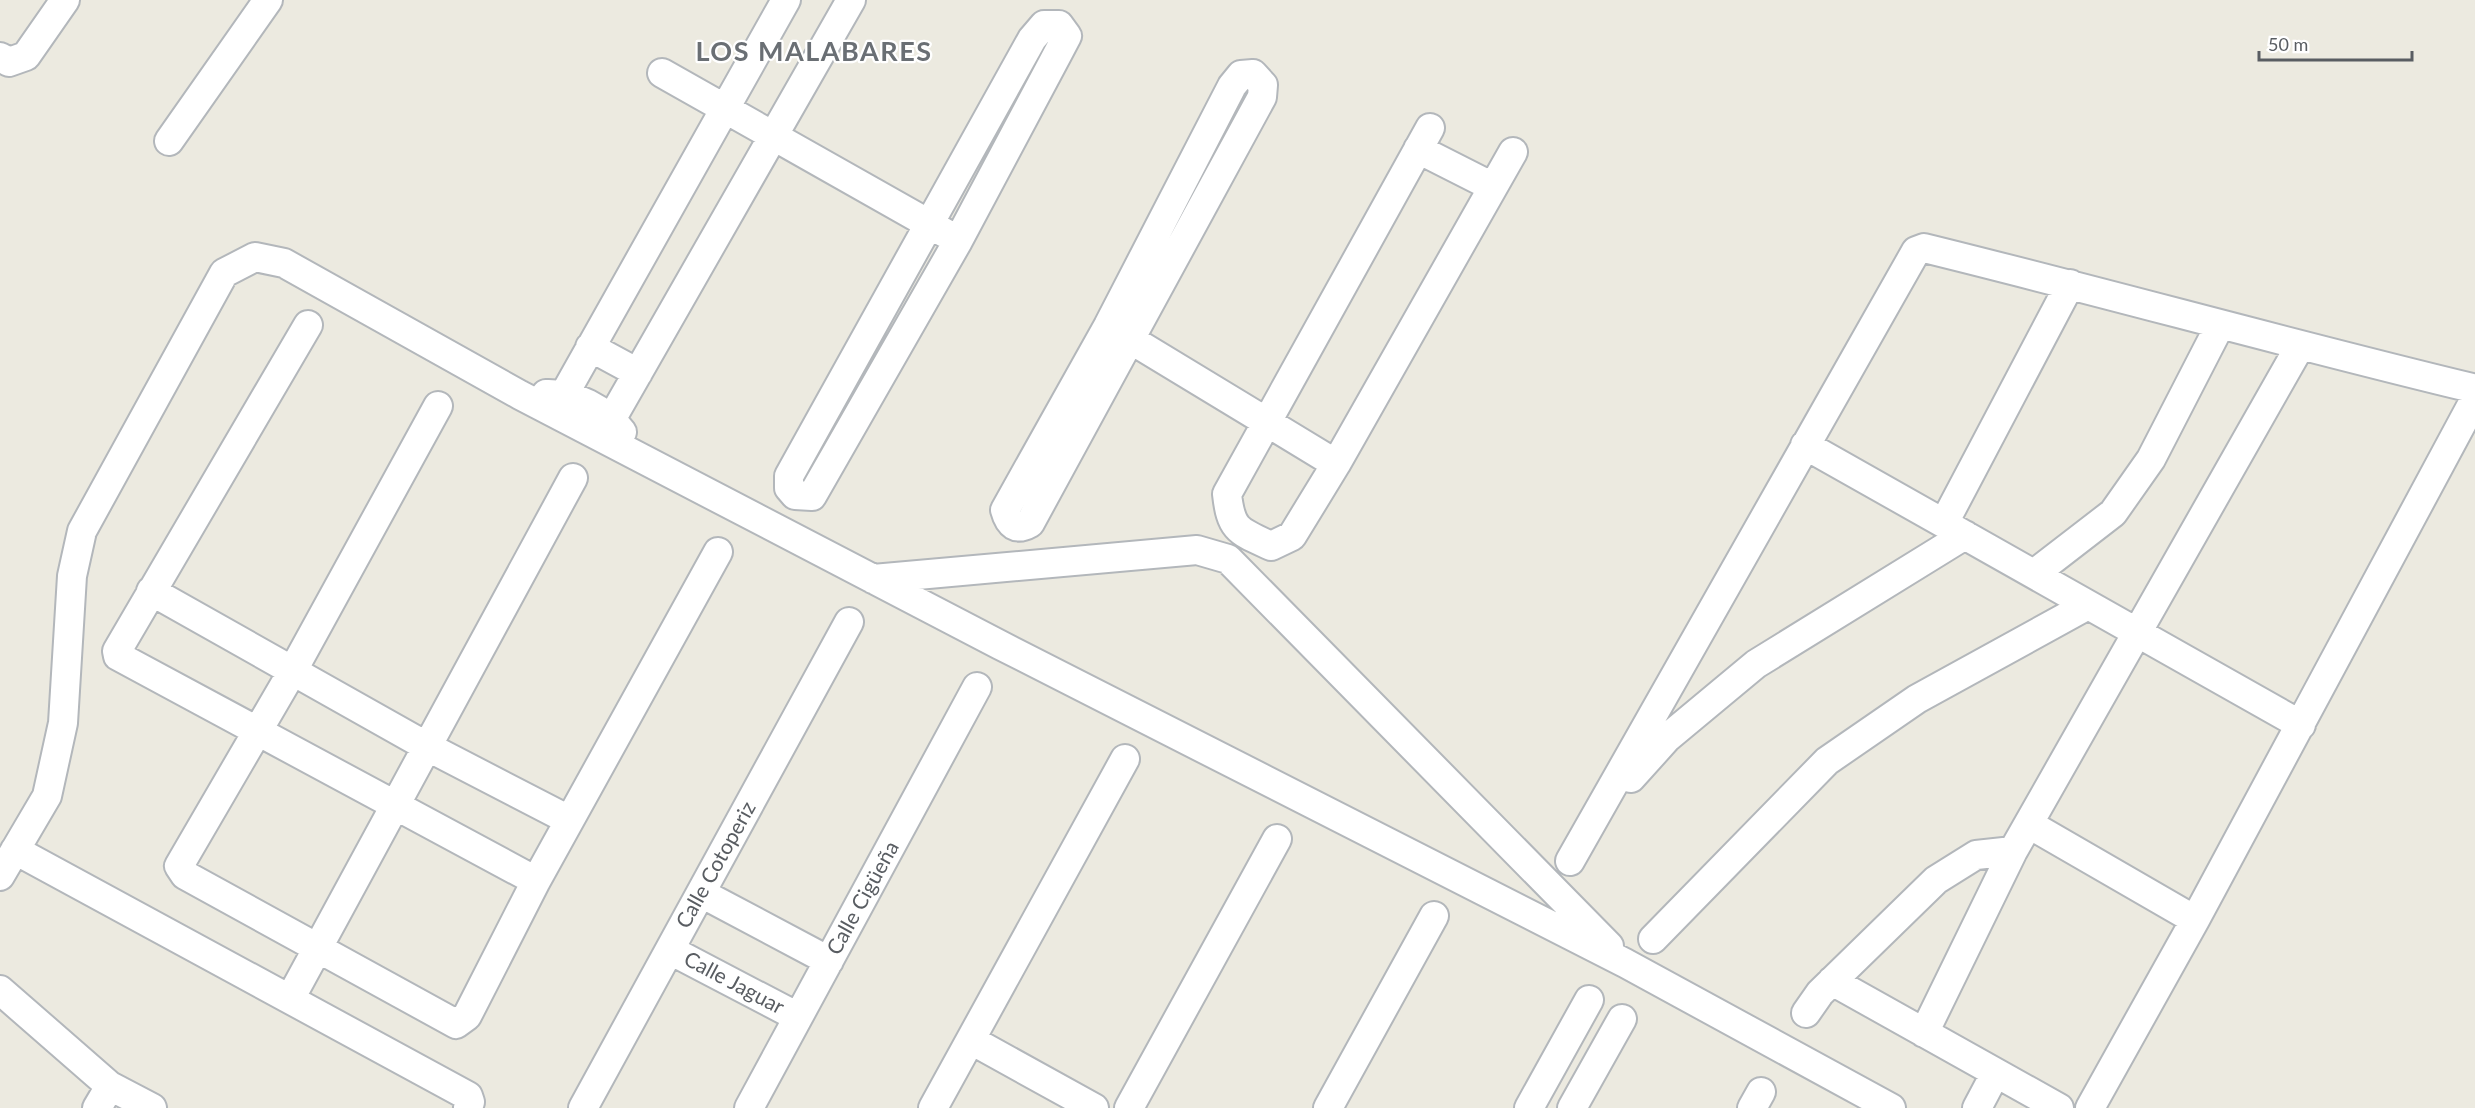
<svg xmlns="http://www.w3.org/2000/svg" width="2475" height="1108" font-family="Lato,sans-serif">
	<rect width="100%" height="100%" fill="#eceae0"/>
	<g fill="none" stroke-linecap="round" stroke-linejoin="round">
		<defs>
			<path id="minor" d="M1044 25H1059L1067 36 1057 55 958 241 812 496 795 495 789 488V476L1032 39Z
				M0 57 9 62 26 56 65 0
				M662 73 945 233
				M1253 74 1263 85 1262 97 1030 523C1016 531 1009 525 1005 510L1108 326 1232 86 1241 75Z
				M1430 128 1227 494C1231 530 1238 531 1271 546L1292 536 1336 464 1513 152
				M169 141 268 0
				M1418 149 1493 187
				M308 325 117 651 118 656 536 881
				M1115 330 1336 464
				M590 347 638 373
				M565 393 786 0
				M546 394C574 393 605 409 622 432
				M438 406 292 672 179 866 185 875 456 1024 467 1016 536 881 718 552
				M612 418 851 0
				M1805 445 2301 725
				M1944 523 2070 284
				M2034 574 2113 513 2151 459 2220 325
				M873 579 1197 550 1228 559 1609 946
				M151 591 426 746 569 820
				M1631 778 1667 738 1756 664 1965 535
				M2029 824 2195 920
				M15 850 468 1096 470 1102 468 1108
				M1570 861 1916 251 1924 248C2107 293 2289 344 2472 388L2475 394
				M0 876 47 796 63 723 72 576 82 531 224 273 255 257 284 263 520 395 1000 645 1625 963 1891 1108
				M701 893 829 961
				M1653 939 1827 761 1917 699 2088 605
				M670 950 798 1017
				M1832 981 2059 1108
				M0 990 110 1086 152 1108
				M290 999 573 478
				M1806 1013 1820 993 1936 880 1976 855 2013 851
				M1924 1033 2013 851 2300 346
				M971 1040 1094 1108
				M97 1108 110 1086
				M583 1108 849 622
				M749 1108 977 687
				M933 1108 1125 759
				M1129 1108 1277 839
				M1328 1108 1434 916
				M1529 1108 1589 1000
				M1572 1108 1622 1019
				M1752 1108 1761 1092
				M1977 1108 1995 1074
				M2090 1108 2195 920 2475 399"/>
		</defs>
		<use href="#minor" stroke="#b3b7bb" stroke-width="32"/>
		<use href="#minor" stroke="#fff" stroke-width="28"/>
	</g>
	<g text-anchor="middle" stroke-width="4.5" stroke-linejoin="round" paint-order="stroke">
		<g font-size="21" fill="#595d62" stroke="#fff">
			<text transform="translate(716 865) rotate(-61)" y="7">Calle Cotoperiz</text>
			<text transform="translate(863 898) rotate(-61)" y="7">Calle Cigüeña</text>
			<text transform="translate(734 983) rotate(28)" y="7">Calle Jaguar</text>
		</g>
		<g font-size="27" font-weight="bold" letter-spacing="1.5" fill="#6a6f74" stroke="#fff">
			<text x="814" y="61">LOS MALABARES</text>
		</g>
	</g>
	<path d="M2259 51v9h153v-9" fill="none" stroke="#595d62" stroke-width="3"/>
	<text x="2268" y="51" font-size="18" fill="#595d62" stroke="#ffffff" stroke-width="4.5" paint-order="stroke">50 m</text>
</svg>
